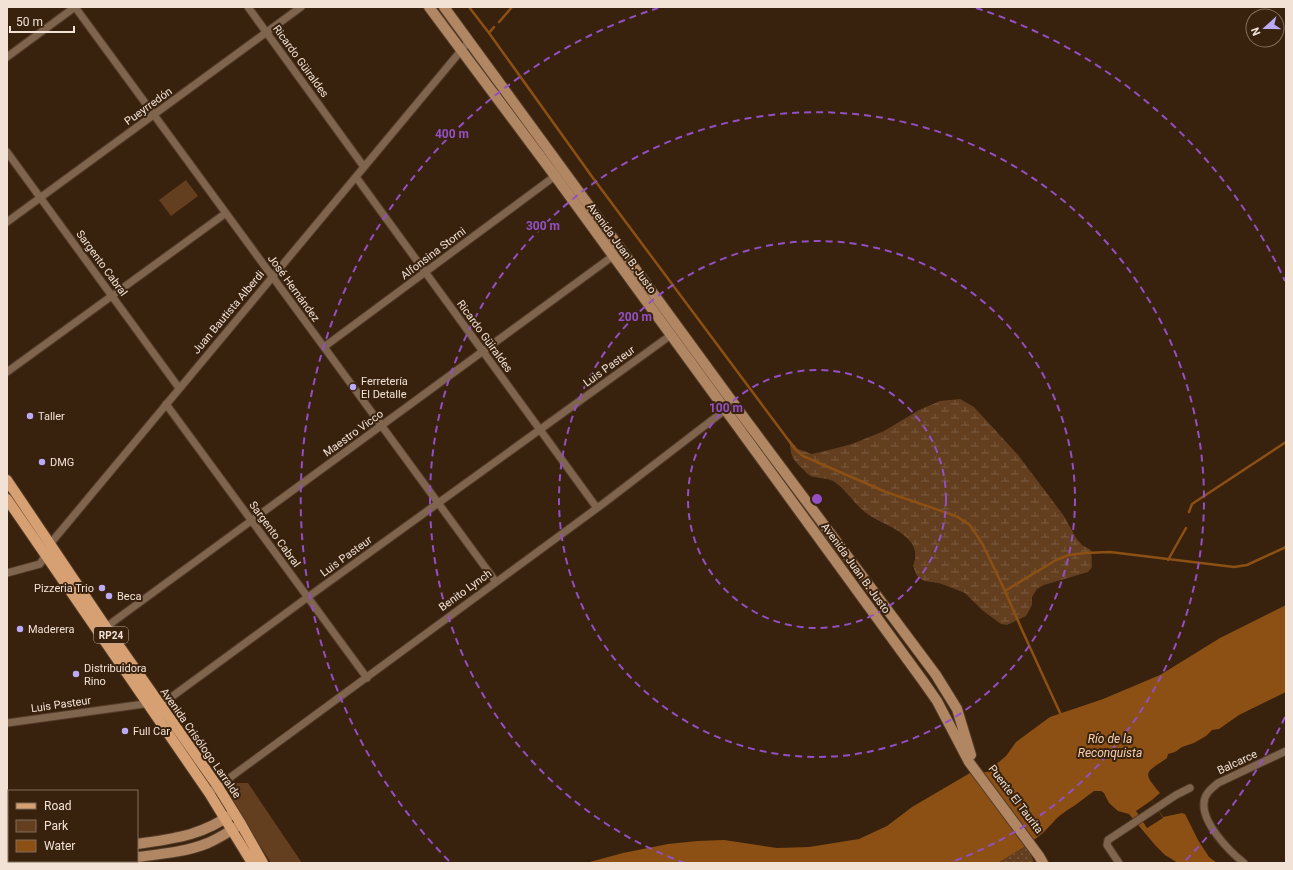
<svg xmlns="http://www.w3.org/2000/svg" width="1293" height="870" font-family="Roboto,sans-serif">
	<defs>
		<pattern id="grass-dots" width="8" height="8" patternUnits="userSpaceOnUse"><rect width="8" height="8" fill="#633f20"/><path d="M2 2h.1M6 6h.1" fill="none" stroke="#7a5a40" stroke-width="1.8" stroke-linecap="round"/></pattern>
		<pattern id="wetland-marsh" width="20" height="14" patternUnits="userSpaceOnUse"><rect width="20" height="14" fill="#633f20"/><path d="M1 5h8M5 5V1M11 12h8M15 12V8" fill="none" stroke="#7a5a40"/></pattern>
	</defs>
	<rect width="100%" height="100%" fill="#38210d"/>
	<path fill="url(#grass-dots)" d="M1026 846 1032 857 1034 863H998Z"/>
	<path fill="url(#wetland-marsh)" d="M960 399 974 407 1018 455 1064 516 1076 538 1082 545 1091 550 1092 567 1088 572 1044 585 1037 589 1032 597V605L1026 616 1007 625 1001 624 982 610 965 593 939 583 924 581 917 576 913 566C926 535 883 526 866 513 854 504 846 489 833 481 825 477 815 479 809 475 807 474 805 471 803 469 792 459 790 455 790 440L798 449 812 454 829 450 852 444 884 431 919 410 940 401Z"/>
	<path fill="#633f20" d="M186 180 198 196 171 216 159 200Z
		M236 783H248L302 863H271L230 798 229 789Z"/>
	<path fill="#8c5014" d="M1286 605V692L1239 715 1219 729 1212 730 1206 736 1194 743 1182 747 1175 752 1168 754 1167 758C1146 773 1141 771 1160 793L1152 800 1163 817 1182 813 1185 814 1198 840 1209 857 1217 863H1178L1165 855 1155 845 1129 814 1118 811 1109 803 1104 793 1101 791H1094L1074 806 1066 811 1058 817 1043 833 1026 846 998 863H586L623 853 668 844 697 841 724 840 777 848 809 847 859 839 887 826 912 807 970 773 987 772 1006 756 1016 742 1050 717 1103 699 1160 675 1220 638Z"/>
	<path fill="#38210d" d="M1152 800 1163 818 1147 828 1136 811Z"/>
	<g fill="none" stroke-linecap="round" stroke-linejoin="round">
		<path stroke="#8c5014" stroke-width="2.5" d="M469 7 489 33 593 178 795 449 803 456 886 492 956 516 970 525 983 545 1005 591 1022 630 1061 715
			M499 22 512 7
			M489 33 494 27
			M1189 512 1192 504 1286 442
			M1168 560 1186 528
			M1005 591 1056 560 1069 555 1085 553 1110 552 1234 567 1247 565 1286 547"/>
		<defs>
			<path id="street" d="M75 7 496 582
				M248 7 364 167
				M7 57 75 7
				M7 152 179 388
				M356 177 597 508
				M7 222 301 7
				M324 347 555 176
				M7 372 226 213
				M166 404 367 678
				M7 573 40 564 45 556 50 544 469 41
				M106 627 613 256
				M7 723 166 701 308 597 671 335
				M209 793 604 503 729 407
				M1119 863 1107 845 1108 840 1176 795 1190 788
				M1244 863C1229 851 1202 823 1204 803 1204 794 1212 788 1218 783L1286 751"/>
			<path id="secondary" d="M429 7 555 176 923 681 937 701 969 762 1039 856 1043 863
				M444 7 745 419 936 675 957 709 971 755
				M137 844C177 838 200 836 234 813
				M137 857C161 854 186 852 208 843 219 838 229 832 239 825
				M7 860H9
				M88 863 104 861"/>
			<path id="primary" d="M7 480 106 627 218 787 241 824 263 863
				M7 499 209 793 252 863"/>
		</defs>
		<use href="#street" stroke="#523c29" stroke-width="9"/>
		<use href="#secondary" stroke="#523c29" stroke-width="12"/>
		<use href="#primary" stroke="#523c29" stroke-width="12"/>
		<use href="#street" stroke="#7f644e" stroke-width="7"/>
		<use href="#secondary" stroke="#b18663" stroke-width="10"/>
		<use href="#primary" stroke="#d7a072" stroke-width="10"/>
	</g>
	<g fill="none" stroke="#9350c4" stroke-width="2" stroke-dasharray="7 5">
		<circle cx="817" cy="499" r="129"/>
		<circle cx="817" cy="499" r="258"/>
		<path d="M685 863A387 387 0 1 1 949 863"/>
		<path d="M1285 717A516 516 0 0 1 1185 861M449 861A516 516 0 0 1 658 8M976 8A516 516 0 0 1 1285 281"/>
	</g>
	<g fill="#baaaf7" stroke="#38210d" stroke-width="1.5">
		<circle cx="353" cy="387" r="4"/>
		<circle cx="30" cy="416" r="4"/>
		<circle cx="42" cy="462" r="4"/>
		<circle cx="102" cy="588" r="4"/>
		<circle cx="109" cy="596" r="4"/>
		<circle cx="20" cy="629" r="4"/>
		<circle cx="76" cy="674" r="4"/>
		<circle cx="125" cy="731" r="4"/>
	</g>
	<g text-anchor="middle" stroke-width="4" stroke-linejoin="round" paint-order="stroke">
		<rect fill="#38210d" stroke="#baa89a" stroke-width="1" x="94" y="627" width="34" height="16" rx="3"/>
		<g font-size="10" font-weight="bold" fill="#f2e2d6">
			<text x="111" y="639">RP24</text>
		</g>
		<g font-size="11" fill="#f2e2d6" stroke="#38210d">
			<text transform="translate(301 61) rotate(54)" y="4">Ricardo Güiraldes</text>
			<text transform="translate(148 106) rotate(-36)" y="4">Pueyrredón</text>
			<text transform="translate(622 248) rotate(54)" y="4">Avenida Juan B. Justo</text>
			<text transform="translate(433 253) rotate(-37)" y="4">Alfonsina Storni</text>
			<text transform="translate(102 263) rotate(54)" y="4">Sargento Cabral</text>
			<text transform="translate(294 288) rotate(54)" y="4">José Hernández</text>
			<text transform="translate(228 312) rotate(-50)" y="4">Juan Bautista Alberdi</text>
			<text transform="translate(485 336) rotate(54)" y="4">Ricardo Güiraldes</text>
			<text transform="translate(609 366) rotate(-36)" y="4">Luis Pasteur</text>
			<text transform="translate(353 433) rotate(-36)" y="4">Maestro Vicco</text>
			<text transform="translate(275 534) rotate(54)" y="4">Sargento Cabral</text>
			<text transform="translate(346 556) rotate(-36)" y="4">Luis Pasteur</text>
			<text transform="translate(856 568) rotate(54)" y="4">Avenida Juan B. Justo</text>
			<text transform="translate(465 590) rotate(-36)" y="4">Benito Lynch</text>
			<text transform="translate(61 704) rotate(-8)" y="4">Luis Pasteur</text>
			<text transform="translate(201 743) rotate(55)" y="4">Avenida Crisólogo Larralde</text>
			<text transform="translate(1237 762) rotate(-25)" y="4">Balcarce</text>
			<text transform="translate(1016 799) rotate(53)" y="4">Puente El Taurita</text>
		</g>
		<g font-size="11" fill="#f2e2d6" stroke="#38210d" text-anchor="start">
			<text x="361" y="385">Ferretería<tspan x="361" dy="13">El Detalle</tspan></text>
			<text x="38" y="420">Taller</text>
			<text x="50" y="466">DMG</text>
			<text x="94" y="592" text-anchor="end">Pizzeria Trio</text>
			<text x="117" y="600">Beca</text>
			<text x="28" y="633">Maderera</text>
			<text x="84" y="672">Distribuidora<tspan x="84" dy="13">Rino</tspan></text>
			<text x="133" y="735">Full Car</text>
		</g>
		<g font-size="12" font-style="italic" fill="#f4d0b5" stroke="#38210d">
			<text x="1110" y="743">Río de la<tspan x="1110" dy="14">Reconquista</tspan></text>
		</g>
	</g>
	<circle cx="817" cy="499" r="6" fill="#9350c4" stroke="#38210d" stroke-width="2"/>
	<g font-size="12" text-anchor="middle" font-weight="bold" fill="#9350c4" stroke="#38210d" stroke-width="4" stroke-linejoin="round" paint-order="stroke">
		<text x="452" y="138">400 m</text>
		<text x="543" y="230">300 m</text>
		<text x="635" y="321">200 m</text>
		<text x="726" y="412">100 m</text>
	</g>
	<rect width="1293" height="870" fill="none" stroke="#f2e2d6" stroke-width="16"/>
	<rect x="8" y="790" width="130" height="72" fill="#38210d" stroke="#826e5d"/>
	<rect x="16" y="803" width="20" height="6" fill="#d7a072" stroke="#826e5d"/>
	<text x="44" y="810" font-size="12" fill="#f2e2d6">Road</text>
	<rect x="16" y="820" width="20" height="12" fill="#633f20" stroke="#826e5d"/>
	<text x="44" y="830" font-size="12" fill="#f2e2d6">Park</text>
	<rect x="16" y="840" width="20" height="12" fill="#8c5014" stroke="#826e5d"/>
	<text x="44" y="850" font-size="12" fill="#f2e2d6">Water</text>
	<g transform="translate(1265 28) rotate(249)"><circle r="19" fill="#38210d" stroke="#826e5d"/>
	<path d="M0-3L7 15L0 10L-7 15Z" fill="#baaaf7"/>
	<text y="-6" font-size="11" font-weight="bold" text-anchor="middle" fill="#f2e2d6">N</text>
	</g>
	<path d="M10 26v6h64v-6" fill="none" stroke="#f2e2d6" stroke-width="2"/>
	<text x="16" y="26" font-size="12" fill="#f2e2d6" stroke="#38210d" stroke-width="3" paint-order="stroke">50 m</text>
</svg>
